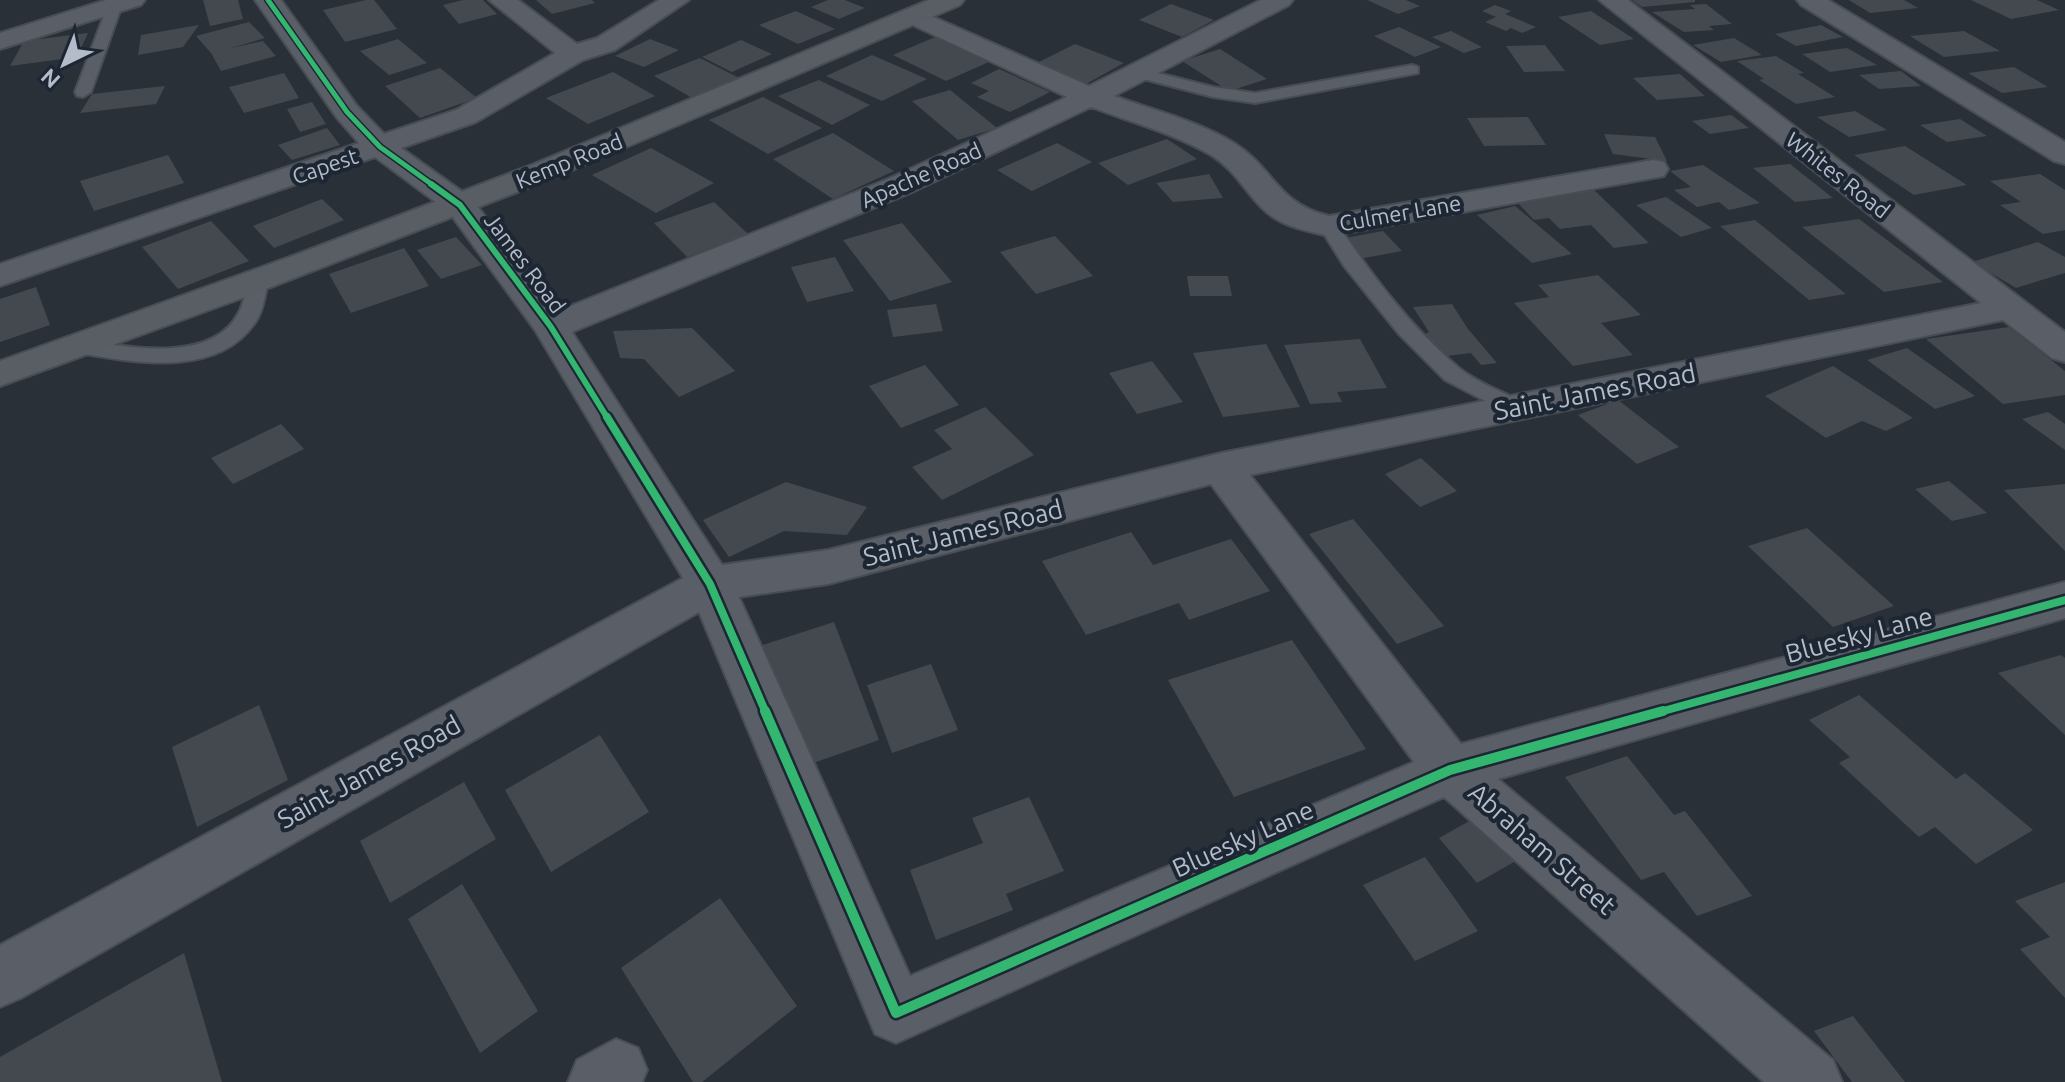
<svg xmlns="http://www.w3.org/2000/svg" width="2065" height="1082" font-family="Ubuntu,sans-serif">
	<rect width="100%" height="100%" fill="#2a3038"/>
	<path fill="#444950" d="M203 0H238L243 19 210 26Z
		M366 0H374L397 29 345 42 323 10Z
		M463 0H483L497 14 459 24 443 5Z
		M536 0H592L595 3 552 14Z
		M828 0H845L865 8 839 19 811 7Z
		M1367 0H1406L1420 6 1398 14Z
		M1632 0H1695V2L1642 7Z
		M1849 0H1904L1918 8 1870 13Z
		M1971 0H2037L2059 10 2011 19Z
		M1171 4 1214 20 1182 37 1139 20Z
		M1706 4 1732 24 1709 26 1714 30 1684 32 1652 12 1695 9 1690 5Z
		M1495 5 1511 11 1505 14 1536 27 1522 33 1511 28 1506 31 1485 22 1496 17 1482 11Z
		M796 11 835 29 798 44 759 25Z
		M1591 11 1634 39 1600 45 1558 17Z
		M249 22 265 38 231 48 263 41 276 56 221 71 211 53 196 36Z
		M199 25 183 47 138 55 141 35Z
		M1821 25 1843 37 1796 46 1775 34Z
		M1399 27 1441 47 1415 57 1374 36Z
		M1451 31 1482 47 1464 53 1432 37Z
		M1964 31 2000 51 1944 57 1910 36Z
		M88 33 77 57 10 66 24 41Z
		M935 37 989 62 946 81 893 55Z
		M1734 38 1762 55 1721 62 1693 45Z
		M398 39 427 63 389 75 360 51Z
		M650 39 679 50 644 67 615 56Z
		M741 40 772 54 732 72 702 57Z
		M1075 44 1124 63 1086 84 1037 63Z
		M1545 45 1565 71 1524 72 1506 46Z
		M1847 48 1877 65 1830 72 1802 54Z
		M1220 49 1267 79 1229 91 1182 61Z
		M872 55 927 79 882 101 826 76Z
		M1776 56 1804 73 1798 74 1835 97 1796 104 1759 80 1764 79 1737 61Z
		M700 58 741 79 694 99 654 76Z
		M2014 67 2048 87 2002 93 1968 73Z
		M440 68 477 98 420 118 385 86Z
		M999 69 1050 92 1010 112 977 97 989 91 971 83Z
		M1901 71 1921 86 1879 89 1859 75Z
		M613 72 655 96 588 124 546 98Z
		M284 73 299 98 244 113 229 87Z
		M1680 74 1705 96 1657 100 1633 78Z
		M819 80 870 105 832 125 778 96Z
		M165 86 156 104 80 113 92 94Z
		M950 90 997 128 958 140 912 101Z
		M763 97 822 128 768 154 709 120Z
		M312 102 326 124 300 132 287 109Z
		M1855 111 1887 130 1849 137 1817 117Z
		M1731 115 1749 128 1710 134 1692 121Z
		M1528 117 1546 145 1484 146 1467 118Z
		M1960 119 1987 136 1947 142 1920 125Z
		M327 128 340 145 292 160 278 145Z
		M833 133 894 171 833 199 773 159Z
		M1604 134 1655 137 1667 161 1613 154Z
		M1167 139 1197 159 1128 185 1098 163Z
		M1057 143 1092 162 1032 191 997 170Z
		M1905 146 1967 185 1914 195 1854 155Z
		M651 148 714 183 656 213 592 175Z
		M168 155 184 183 94 211 80 181Z
		M1790 164 1833 198 1795 202 1753 168Z
		M1703 165 1760 203 1729 210 1719 202 1697 207 1674 190 1691 187 1670 171Z
		M1209 174 1223 198 1173 202 1156 183Z
		M2040 174 2065 190V230L2043 234 2000 205 2021 202 1990 181Z
		M1590 186 1649 243 1614 248 1591 225 1560 229 1549 218 1534 220 1517 202 1550 198 1545 192Z
		M1666 197 1712 228 1681 237 1636 205Z
		M322 199 344 220 274 248 253 226Z
		M714 202 748 234 687 257 654 223Z
		M1515 206 1572 254 1532 263 1477 215Z
		M1859 219 1943 282 1884 292 1802 227Z
		M1755 220 1846 294 1809 300 1720 226Z
		M211 221 249 261 178 289 142 247Z
		M902 223 952 282 890 301 843 240Z
		M1383 231 1402 251 1359 259 1340 239Z
		M1055 236 1093 276 1036 294 1000 252Z
		M456 237 482 265 441 279 417 250Z
		M2038 242 2065 257V273L2016 288 1972 262Z
		M404 248 429 286 351 313 329 274Z
		M835 257 854 291 807 302 791 267Z
		M1598 275 1641 315 1601 323 1633 355 1573 366 1514 303 1549 297 1538 285Z
		M1187 276H1228L1232 296H1190Z
		M36 287 50 325 0 342V299Z
		M936 304 943 331 893 337 887 310Z
		M1452 304 1468 329 1497 363 1481 365 1471 353 1439 357 1423 335 1429 332 1413 307Z
		M2009 327 2065 371V395L2003 404 1926 339Z
		M692 328 735 371 679 397 644 359 620 358 613 331Z
		M1360 339 1387 388 1337 392 1342 402 1310 404 1284 345Z
		M1266 344 1300 407 1223 417 1193 353Z
		M1907 348 1975 396 1935 409 1867 360Z
		M1152 361 1183 402 1137 414 1109 373Z
		M925 365 959 405 901 428 869 386Z
		M1833 366 1913 418 1886 431 1862 421 1826 438 1765 396Z
		M1618 400 1679 447 1637 464 1578 415Z
		M985 407 1034 455 942 500 912 467 952 449 934 430Z
		M2048 412 2065 424V450L2022 419Z
		M281 424 304 449 233 484 211 458Z
		M1421 458 1457 491 1420 507 1385 474Z
		M1949 481 1987 513 1952 521 1915 489Z
		M786 482 867 507 847 535 784 531 729 557 703 520Z
		M2065 484V551L2004 490Z
		M1353 519 1444 626 1397 644 1309 534Z
		M1807 528 1894 606 1833 627 1748 546Z
		M1131 532 1153 565 1231 539 1270 591 1189 620 1179 603 1086 635 1042 561Z
		M834 622 879 740 799 768 760 646Z
		M1292 640 1366 749 1234 797 1168 680Z
		M2061 655 2065 658V735L1998 673Z
		M931 664 958 730 892 753 867 685Z
		M1859 695 1956 779 1965 773 2033 830 1976 864 1935 827 1919 837 1839 763 1850 757 1809 720Z
		M259 705 288 780 197 827 172 747Z
		M600 735 649 812 551 872 505 790Z
		M1627 756 1674 815 1685 811 1752 896 1697 916 1664 872 1641 880 1565 777Z
		M464 782 496 839 390 903 360 841Z
		M1029 797 1064 871 1006 894 1013 910 936 940 910 870 983 843 972 818Z
		M1482 814 1521 858 1477 883 1439 838Z
		M1425 857 1478 931 1415 961 1363 885Z
		M2065 882V998L2020 949 2050 937 2015 901Z
		M462 884 538 1011 480 1053 408 919Z
		M720 898 797 1006 702 1082H693L621 968Z
		M184 953 222 1082H0V1057Z
		M1853 1016 1905 1082H1852L1814 1031Z"/>
	<g fill="none" stroke-linecap="round" stroke-linejoin="round">
		<defs>
			<path id="lane" d="M115 1 122 5 91 92 83 97 77 96 75 92 108 5Z
				M1412 65 1418 67V73L1255 103 1213 97 1132 76 1130 73 1138 68 1213 87 1255 93Z
				M1329 220 1336 222C1371 274 1410 327 1459 368 1477 383 1504 392 1524 403L1528 408 1524 413H1508L1445 380 1398 333 1344 266 1319 226Z
				M258 276 268 282C265 294 264 307 258 318 222 379 136 363 79 353L71 351 68 346 71 341 79 339C125 347 213 365 239 312 244 303 245 292 248 282Z"/>
			<path id="street" d="M106 0H145L141 5 0 49V33Z
				M255 0H281L357 106 384 134 456 110 555 53 489 0H518L577 44 597 38 659 0H689L615 50 583 60 476 122 401 148 471 198 558 311 888 179 1067 97 904 21 900 16 904 11 913 8 1089 86 1261 0H1293L1289 5 1114 96C1153 110 1198 121 1234 143 1274 168 1277 204 1329 216L1653 160 1664 162 1668 169 1664 176 1653 178 1329 236C1306 231 1279 226 1262 208 1244 190 1234 169 1211 155 1175 134 1131 122 1091 107L910 193 572 332 722 565 828 550 1221 453 1981 303 1599 0H1628L2065 332V362L2052 358 2003 320 1250 475 1461 744 2065 582V618L1498 779 1833 1060 1842 1082H1764L1444 797 896 1043 875 1034 699 612 21 998 0 1007V945L683 578 535 330 449 212 375 157 0 286V264L359 143 337 118ZM1211 484 1414 762 910 976 739 597 828 584Z
				M1797 0H1828L2065 142V164L2054 161 1801 5Z
				M616 1039 638 1048 647 1070 642 1082H568L577 1060Z"/>
			<path id="secondary" d="M929 0H964L960 5 551 179 245 297 0 386V361L298 254 529 166Z"/>
		</defs>
		<use href="#lane" stroke="#484c53" stroke-width="4"/>
		<use href="#street" stroke="#484c53" stroke-width="4"/>
		<use href="#secondary" stroke="#484c53" stroke-width="4"/>
		<use href="#lane" fill="#5a5e66" fill-rule="evenodd"/>
		<use href="#street" fill="#5a5e66" fill-rule="evenodd"/>
		<use href="#secondary" fill="#595d64" fill-rule="evenodd"/>
		<defs>
			<path id="cycleway-far3" d="M268 0 347 112 380 147 434 186"/>
			<path id="cycleway-far2" d="M431 184 460 205 551 327 608 419"/>
			<path id="cycleway-far1" d="M607 417 710 584 766 713
				M1656 713 2065 600"/>
			<path id="cycleway" d="M765 711 896 1013 1450 770 1663 711"/>
		</defs>
		<use href="#cycleway-far3" stroke="#1d2633" stroke-width="8"/>
		<use href="#cycleway-far2" stroke="#1d2633" stroke-width="10"/>
		<use href="#cycleway-far1" stroke="#1d2633" stroke-width="13"/>
		<use href="#cycleway" stroke="#1d2633" stroke-width="15"/>
		<use href="#cycleway-far3" stroke="#33b770" stroke-width="5"/>
		<use href="#cycleway-far2" stroke="#33b770" stroke-width="6"/>
		<use href="#cycleway-far1" stroke="#33b770" stroke-width="8"/>
		<use href="#cycleway" stroke="#33b770" stroke-width="10"/>
	</g>
	<g text-anchor="middle" stroke-width="8" stroke-linejoin="round" paint-order="stroke">
		<g font-size="22" fill="#b4bcc9" stroke="#1d2633">
			<text transform="translate(569 161) rotate(-22)" y="8">Kemp Road</text>
			<text transform="translate(325 166) rotate(-19)" y="8">Capest</text>
			<text transform="translate(921 175) rotate(-24)" y="8">Apache Road</text>
			<text transform="translate(1838 175) rotate(38)" y="8">Whites Road</text>
			<text transform="translate(1400 213) rotate(-10)" y="8">Culmer Lane</text>
			<text transform="translate(525 263) rotate(53)" y="8">James Road</text>
		</g>
		<g font-size="26" fill="#b4bcc9" stroke="#1d2633">
			<text transform="translate(1595 392) rotate(-11)" y="9">Saint James Road</text>
			<text transform="translate(963 533) rotate(-14)" y="9">Saint James Road</text>
			<text transform="translate(1859 635) rotate(-15)" y="9">Bluesky Lane</text>
			<text transform="translate(369 772) rotate(-29)" y="9">Saint James Road</text>
			<text transform="translate(1243 839) rotate(-24)" y="9">Bluesky Lane</text>
			<text transform="translate(1542 849) rotate(41)" y="9">Abraham Street</text>
		</g>
	</g>
	<g transform="translate(64 64) rotate(223)" stroke="#1d2633" stroke-width="6" paint-order="stroke">
	<path d="M0-6L14 30L0 20L-14 30Z" fill="#b4bcc9"/>
	<text y="-12" font-size="22" font-weight="bold" text-anchor="middle" fill="#b4bcc9">N</text>
	</g>
</svg>
